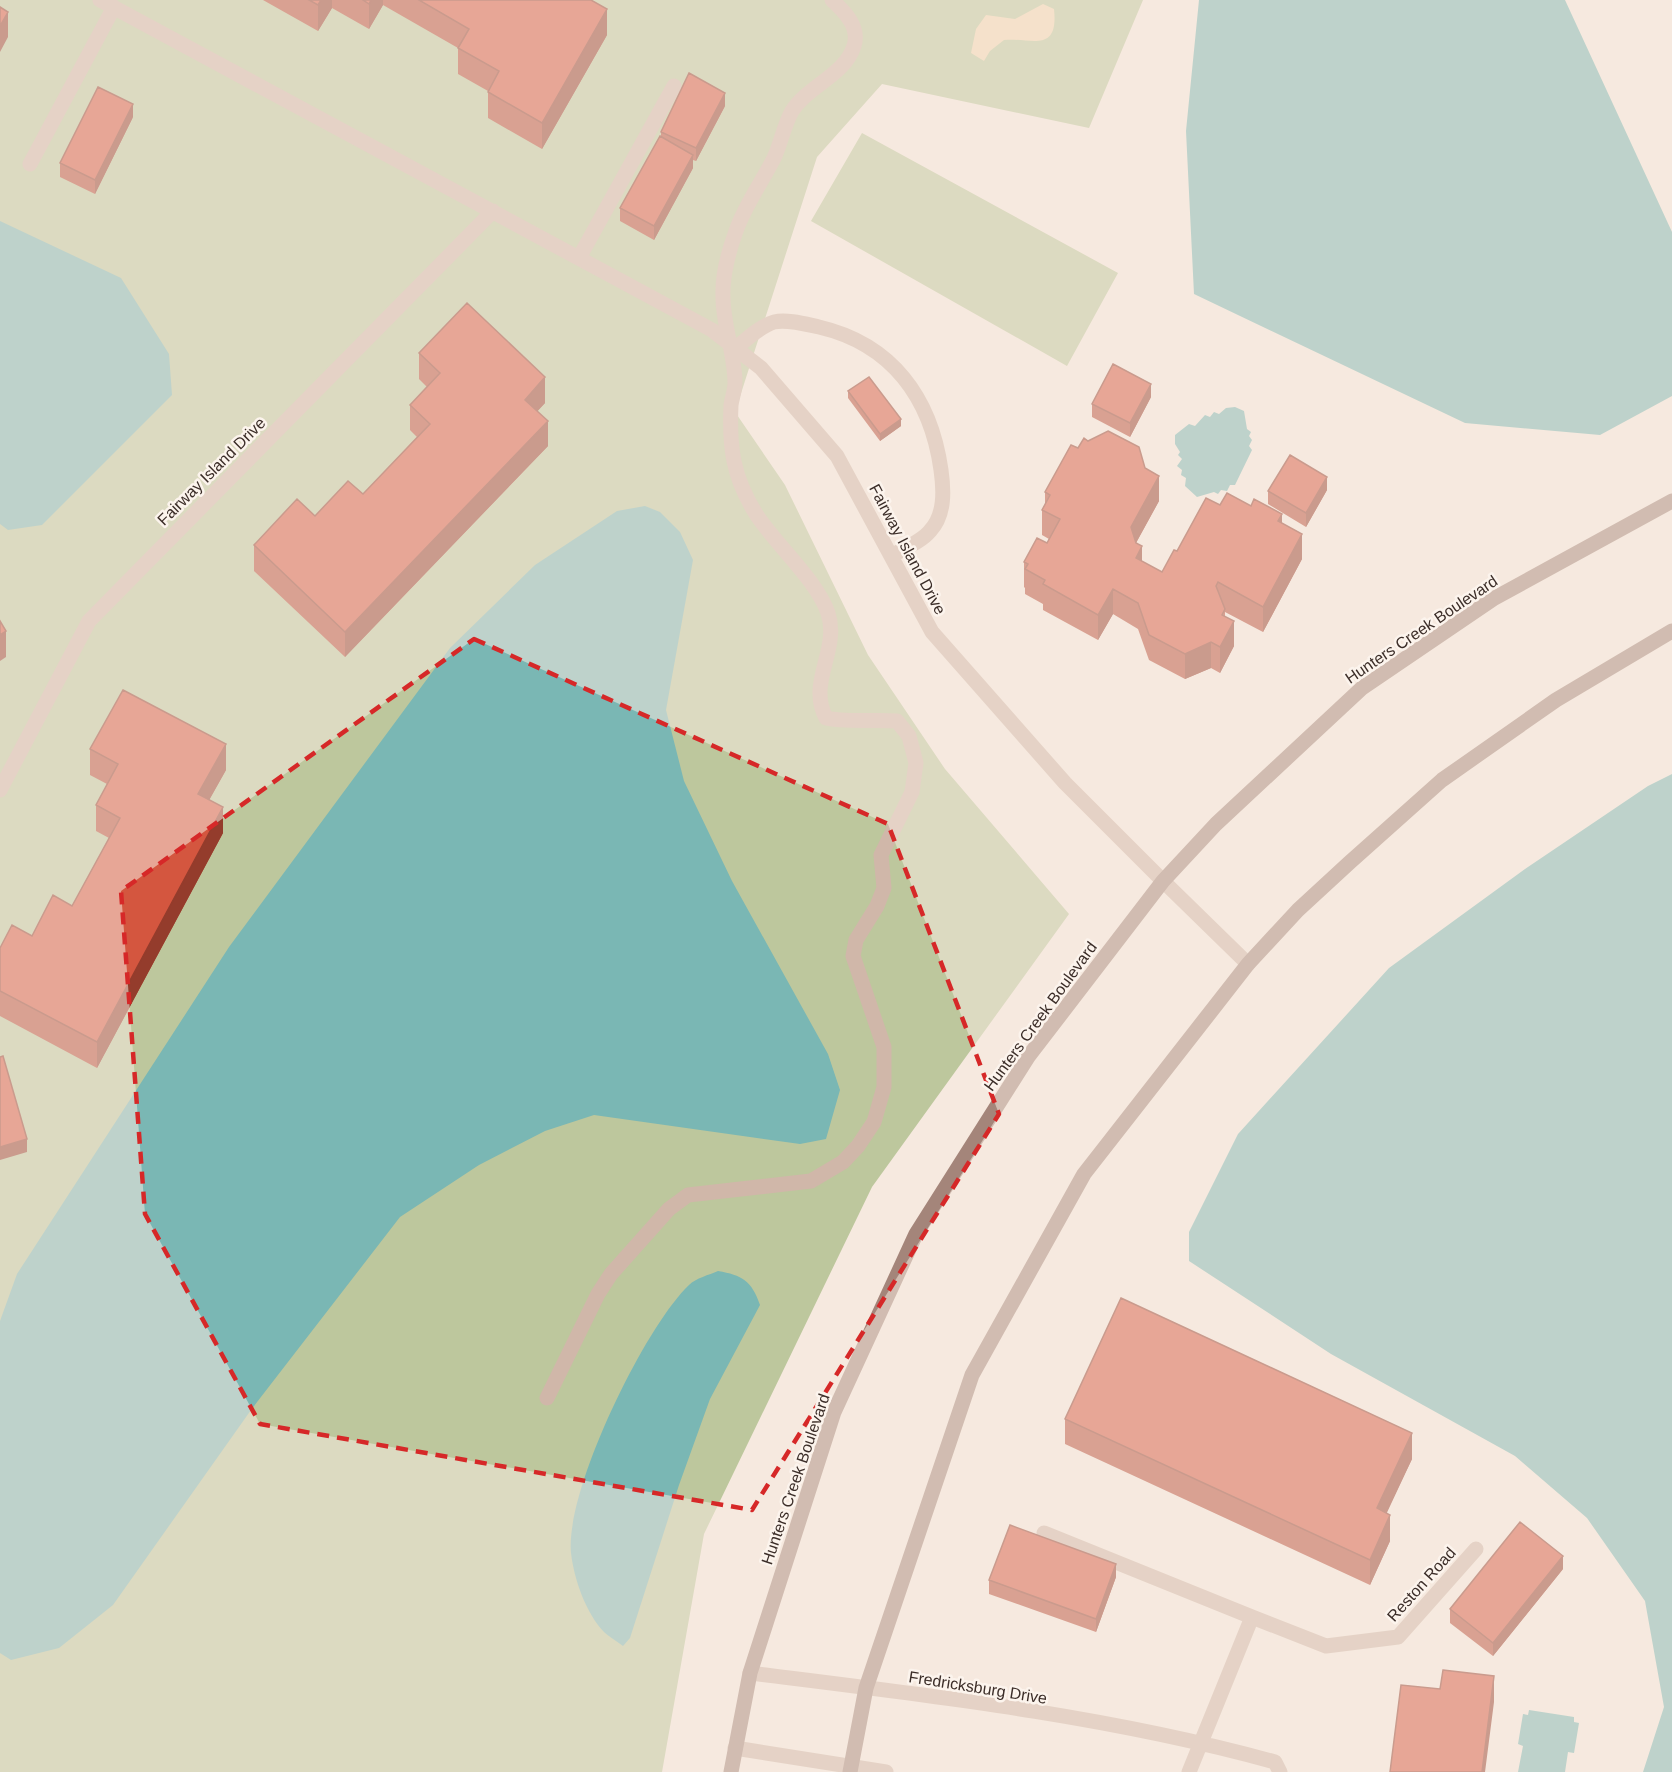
<svg xmlns="http://www.w3.org/2000/svg" width="1672" height="1772" font-family="Arial,sans-serif">
	<rect width="100%" height="100%" fill="#f6e9df"/>
	<path fill="#bdc79d" d="M0 0H1143L1089 128 882 84 817 157 735 412 785 485 868 655 945 769 1069 914 872 1187 704 1534 662 1772H0Z
		M862 133 1118 273 1067 366 811 221Z"/>
	<path fill="#f4d8b3" d="M1043 4 1054 9C1059 55 1029 37 1004 40L990 51 984 61 971 53 976 29 986 15 1015 19Z"/>
	<path fill="#7ab7b4" d="M1199 0H1565L1672 232V396L1600 435 1465 423 1194 294 1186 131Z
		M0 221 121 278 169 354 172 395 42 525 8 530 0 524Z
		M1235 407 1244 411 1247 429 1251 432 1249 436 1252 440 1249 446 1252 450 1235 485H1230L1227 491 1221 490 1218 494 1214 492 1197 497 1185 486 1186 478 1181 475 1182 470 1177 466 1182 459 1178 455 1180 452 1175 444V435L1189 424 1195 426 1205 415 1210 417 1214 412 1219 414 1226 408Z
		M645 506 660 512 680 532 693 560 666 710 684 781 732 881 828 1054 840 1090 826 1139 800 1144 594 1115 545 1131 479 1165 400 1217 251 1410 113 1605 59 1648 11 1660 0 1653V1321L17 1274 229 947 450 648 535 565 617 511Z
		M1672 774V1772H1643L1664 1707 1645 1601 1587 1518 1515 1456 1331 1354 1189 1261V1232L1238 1134 1389 968 1525 869 1648 786Z
		M718 1271C742 1275 752 1281 760 1305L710 1399 679 1485 630 1638 623 1646C617 1641 609 1637 604 1632 586 1613 574 1579 571 1553 565 1491 644 1328 689 1285 696 1278 709 1275 718 1271Z
		M1529 1710 1574 1717V1722L1579 1723 1574 1753 1568 1752 1565 1772H1518L1523 1746 1518 1744 1523 1714 1528 1715Z"/>
	<g fill="none" stroke-linecap="round" stroke-linejoin="round">
		<path stroke="#d0b7a9" stroke-width="15" d="M100 0 712 330 761 368 837 456 932 632 1065 783 1163 881
			M30 164 114 7
			M579 258 674 86
			M736 348C747 339 759 327 774 322 787 319 805 324 819 327 892 344 931 398 941 470 944 491 945 515 930 531 921 542 903 549 891 556
			M0 790 89 621 493 211
			M547 1398 598 1294 611 1274 669 1209 688 1195 811 1181 843 1162 858 1146 874 1122 884 1087V1047L853 956 856 940 877 906 884 888 881 855 912 792 916 763 909 736 897 721C874 719 848 723 826 718 807 682 840 650 828 613 816 579 776 545 756 514 733 477 729 448 731 405 732 398 735 390 735 383 735 354 723 326 723 297 722 277 729 250 736 231 745 205 762 182 774 158 781 143 784 125 792 111 808 86 845 75 854 46 860 27 845 12 832 0
			M1044 1533 1252 1617 1189 1772
			M1252 1617 1326 1646 1398 1637 1476 1549
			M750 1673C926 1695 1105 1715 1275 1762L1280 1772
			M735 1748 886 1772"/>
		<path stroke="#d0b7a9" stroke-width="15" d="M1163 881 1248 964"/>
		<path stroke="#a4857a" stroke-width="15" d="M731 1772 750 1673 834 1412 916 1234 1028 1057 1163 881 1216 824 1362 688 1493 599 1672 501
			M850 1772 866 1688 972 1375 1084 1174 1248 964 1298 910 1349 863 1442 780 1556 700 1672 631"/>
	</g>
	<path fill="#b64a36" d="M263 0H591L607 35 542 149 488 118V91L458 74V48L383 5 369 29 332 8 318 31Z
		M725 106 696 161 693 160V168L654 240 620 221V208L661 137V132Z
		M133 117 95 194 60 177V163Z
		M419 353 545 403 537 411 548 446 345 657 254 571V545L315 516 363 494 417 437 410 430V405L427 387 419 379Z
		M848 391 901 426 880 441 848 398Z
		M1151 397 1130 437 1092 417V404Z
		M1078 448 1145 468 1159 501 1136 543 1142 562 1162 572 1177 551 1220 505 1282 523 1302 559 1263 632 1225 612V617L1234 646 1220 673 1211 668 1185 679 1149 660 1138 629 1113 614 1098 640 1043 610V604L1025 594V588L1024 587V562L1047 543 1049 539 1042 535V510L1045 505V492Z
		M1327 490 1306 527 1268 504V491Z
		M90 749 226 770 209 800 223 833 97 1068 0 1016V948L32 936 72 906 109 838 96 831V805L107 784 90 775Z
		M1065 1419 1412 1459 1386 1513 1390 1541 1370 1585 1065 1444Z
		M1563 1569 1493 1656 1450 1623V1609Z
		M1116 1577 1096 1632 989 1594V1580Z"/>
	<path fill="#943c2c" d="M321 0H332V8L318 31V5Z
		M371 0H383V5L369 29V4Z
		M607 9V35L542 149V123Z
		M8 12V37L0 52V26Z
		M725 93V106L696 161V148Z
		M133 104V117L95 194V180Z
		M693 155V168L654 240V226Z
		M545 377V403L525 425V400Z
		M1151 384V397L1130 437V423Z
		M901 419V426L880 441V434Z
		M548 421V446L345 657V632Z
		M1159 476V501L1131 552V527Z
		M1327 477V490L1306 527V513Z
		M1282 514V539L1278 521Z
		M1302 534V559L1263 632V607Z
		M1142 546V572L1136 558Z
		M1113 589V614L1098 640V615Z
		M1234 621V646L1220 673V647Z
		M6 631V657L0 661V635Z
		M1211 642V668L1185 679V654Z
		M226 744V770L198 820V794Z
		M223 807V833L97 1068V1042Z
		M27 1139V1152L0 1160V1147Z
		M1412 1433V1459L1377 1534V1508Z
		M1390 1515V1541L1370 1585V1560Z
		M1563 1556V1569L1493 1656V1643Z
		M1116 1564V1577L1096 1632V1619Z
		M1494 1676V1702L1485 1772H1482Z"/>
	<path fill="#d4563f" stroke="#943c2c" stroke-width="1.5" d="M309 0H321L318 5Z
		M363 0H371L369 4Z
		M419 0H591L607 9 542 123 488 92 499 71 458 48 469 29Z
		M0 7 8 12 0 26Z
		M689 73 725 93 696 148 661 132Z
		M98 87 133 104 95 180 60 163Z
		M660 136 693 155 654 226 620 208Z
		M467 303 545 377 525 400 548 421 345 632 254 545 297 499 315 516 348 481 363 494 430 424 410 405 440 373 419 353Z
		M1113 364 1151 384 1130 423 1092 404Z
		M869 377 901 419 880 434 848 391Z
		M1108 431 1139 447 1145 468 1159 476 1131 527 1136 543 1142 546 1136 558 1162 572 1174 550 1177 551 1206 498 1220 505 1227 493 1251 506 1254 499 1282 514 1278 521 1302 534 1263 607 1218 582 1216 586 1225 609 1222 615 1234 621 1220 647 1211 642 1185 654 1149 635 1138 603 1113 589 1098 615 1043 584 1045 580 1025 569 1028 564 1024 562 1037 538 1047 543 1060 519 1042 510 1050 495 1045 492 1071 445 1078 448 1084 438 1088 441Z
		M1290 455 1327 477 1306 513 1268 491Z
		M0 621 6 631 0 635Z
		M123 690 226 744 198 794 223 807 97 1042 0 991V948L12 925 32 936 53 895 72 906 120 818 96 805 118 764 90 749Z
		M3 1056 27 1139 0 1147V1057Z
		M1121 1298 1412 1433 1377 1508 1390 1515 1370 1560 1065 1419Z
		M1520 1522 1563 1556 1493 1643 1450 1609Z
		M1010 1525 1116 1564 1096 1619 989 1580Z
		M1443 1670 1494 1676 1482 1772H1390L1401 1685 1440 1689Z"/>
	<path d="M0 0H1672V1772H0ZM474 639 888 824 999 1114 752 1510 260 1424 145 1214 121 891Z" fill="#f6e9df" fill-opacity=".55" fill-rule="evenodd"/>
	<path fill="none" stroke="#d62828" stroke-width="4.5" stroke-dasharray="12 8" stroke-linejoin="round" d="M474 639 888 824 999 1114 752 1510 260 1424 145 1214 121 891Z"/>
	<g text-anchor="middle" stroke-width="5" stroke-linejoin="round" paint-order="stroke">
		<g font-size="16" fill="#3c2e29" stroke="#fcf4ed">
			<text transform="translate(211 471) rotate(-45)" y="6">Fairway Island Drive</text>
			<text transform="translate(908 549) rotate(62)" y="6">Fairway Island Drive</text>
			<text transform="translate(1421 629) rotate(-34)" y="6">Hunters Creek Boulevard</text>
			<text transform="translate(1040 1016) rotate(-54)" y="6">Hunters Creek Boulevard</text>
			<text transform="translate(795 1479) rotate(-71)" y="6">Hunters Creek Boulevard</text>
			<text transform="translate(1421 1584) rotate(-48)" y="6">Reston Road</text>
			<text transform="translate(978 1687) rotate(9)" y="6">Fredricksburg Drive</text>
		</g>
	</g>
</svg>
